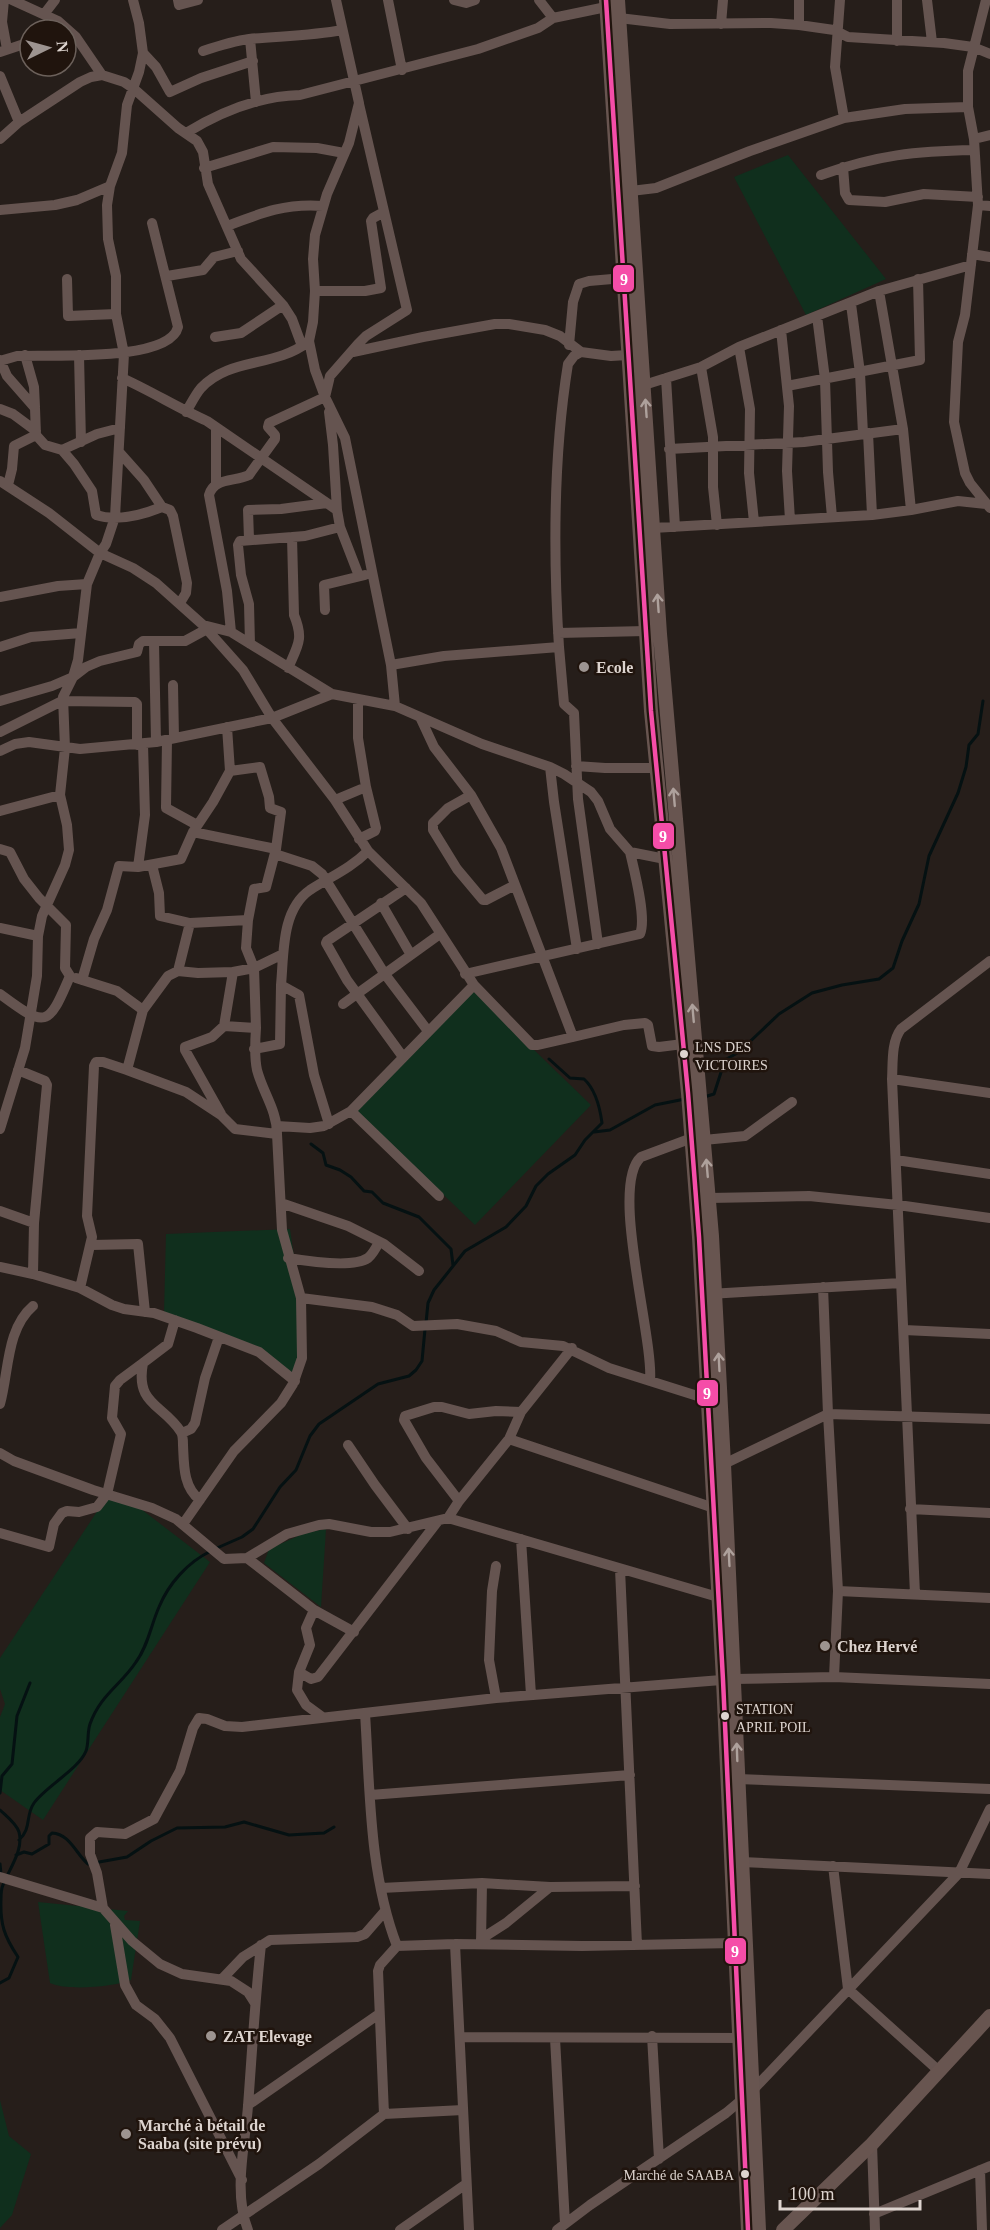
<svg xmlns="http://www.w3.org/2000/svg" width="990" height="2230" font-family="'Times New Roman',serif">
	<rect width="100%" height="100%" fill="#261e1a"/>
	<path fill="#102f1d" d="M788 155 886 279 806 315 734 177Z
		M471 989 591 1105 475 1225 354 1109Z
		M290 1229 294 1256 302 1336 294 1377 258 1347 164 1314 166 1234Z
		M106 1498 141 1509 210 1562 43 1820 0 1790V1717L5 1704 0 1689V1658Z
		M326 1529 321 1607 264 1563 269 1549 305 1533Z
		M38 1902 128 1911 124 1916 125 1920 140 1921 131 1980C113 1987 67 1991 50 1983Z
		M0 2100 9 2136 31 2154 12 2215 0 2228Z"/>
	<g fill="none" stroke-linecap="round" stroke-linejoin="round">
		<path stroke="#051112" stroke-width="3" d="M704 1097 714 1094 725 1060 739 1052 779 1014 812 993 842 985 879 979 893 968 902 941 919 904 929 856 958 793 966 767 969 745 978 734 983 701
			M594 1132 610 1130 655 1105 685 1099
			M311 1144 323 1153 326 1165 340 1170 351 1177 364 1191 372 1192 383 1203 419 1217 451 1249 453 1265
			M426 1323 428 1303 434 1290 465 1251 506 1227 526 1206 536 1186 548 1174 575 1155 585 1140 602 1123C600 1108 595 1089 584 1079L570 1078 549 1059
			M217 1548 242 1537 253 1529 280 1487 296 1470 310 1436 319 1424 378 1384 409 1376 416 1370 422 1361 425 1329
			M0 1793 2 1776 12 1764 17 1716 30 1683
			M0 1810C6 1816 16 1823 19 1832 24 1850 9 1869 3 1885 1 1889 1 1894 1 1899 0 1924 4 1936 18 1957L9 1978 0 1983
			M19 1840C32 1828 25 1816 34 1803 45 1787 79 1769 86 1751 89 1743 87 1733 90 1724 100 1695 121 1685 136 1662 148 1646 151 1625 159 1607 169 1583 188 1562 211 1551
			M16 1855 24 1852 32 1854 49 1844V1836L52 1833C70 1834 76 1854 88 1864L127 1857 151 1841 177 1828 225 1827 244 1822 289 1835 324 1833 334 1827
			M0 1864 1 1874"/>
		<path stroke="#655450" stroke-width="10" d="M4 0 2 22 7 49
			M12 0 58 21 76 37 102 75 124 82 133 88 178 128 197 141 203 152 208 184 241 259 283 305 292 319 302 346
			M178 0 179 5 198 0
			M336 0 359 103 349 143 327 194 315 235 313 259 315 291 313 322 309 341 315 370 325 397 345 438 391 665
			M388 0 402 70
			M454 0 466 3 475 0
			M539 0 553 18 606 7
			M799 0V25
			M840 0 835 67 844 118
			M927 0 932 42
			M986 0 968 71V107L974 139 978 205 965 315 958 342 954 422 965 473 970 483 990 508
			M45 13 55 0
			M619 18 670 24 771 23 799 25 834 30 848 37 944 43 973 47 990 54
			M721 24 723 0
			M250 39 256 102
			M897 41V0
			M203 51C218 46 233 41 249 39 280 36 311 36 342 30
			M0 52 30 42
			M143 53 156 67 170 92 201 78 253 61
			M0 76 19 122
			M186 133C220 112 260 96 300 95L478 49 538 28 553 18
			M0 139 19 122 80 82 91 77 102 75
			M974 139 990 135
			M843 167 845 193 849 200 885 202 924 194 978 197
			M204 168 273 147 317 148 344 153
			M821 175C877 155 916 151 974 150
			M631 191 656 188 750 151 844 118 905 109 968 107
			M978 205 990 206
			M0 210 55 205 77 200 110 186
			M227 226C261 213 286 203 323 206
			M972 254 990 257
			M167 276 203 270 214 257 238 251
			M67 279 68 316 116 314
			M315 291H365L381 288 371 221 373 218 384 212
			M879 291 903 429 911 510
			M851 304 860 373 863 434
			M817 316 825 379 828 472 832 517
			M781 330 789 406 787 471 790 520
			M215 337 241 333 283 305
			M569 345 573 302 579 284 589 281 624 278
			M739 347 750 409 749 473 754 522
			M353 352 423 337 495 324H509L545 330 560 336 581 352 611 356 628 355
			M25 355 34 387 35 407
			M79 355 81 442
			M0 360 7 376 35 408 36 435 45 445 62 450 74 464 92 491 96 515C118 522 142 515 162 507
			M0 361 17 356C46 354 169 363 178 327L152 223
			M701 367 713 437V487L717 525
			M122 378C151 391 178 408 207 421L337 510 340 527 359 576
			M666 378 675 527
			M644 385 701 367 739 347 879 291 971 265
			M787 386 920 360 918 279
			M0 409 13 414 36 431
			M186 412C191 404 195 395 201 388 230 357 274 368 308 342
			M329 412 333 445 337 510
			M868 433 872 515
			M669 449 804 442 903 429
			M62 450 97 434 120 428
			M120 453 144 480 162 507 170 510 173 516 187 583 186 593 180 603
			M0 481 49 513 100 553 133 568 156 583 203 625 231 632 332 694 395 706 482 744 550 767 564 774 591 792 598 801 610 829 630 852 665 859
			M216 483V427
			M8 485 12 469 14 446 36 435
			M653 528 872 515 911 510 958 501 986 504
			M249 539 248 510 281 509 327 503
			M0 597 58 586 87 584
			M325 610 324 585 365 575
			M203 625 243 670 272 718 335 800 368 851 421 903 474 985 532 1045H538L573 1037
			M231 632 227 591 209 495C214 477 235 482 249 475L275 439V435L268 427 269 423 325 397 330 376 358 344 366 336 407 310 359 104
			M558 633 646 631
			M154 642 156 742
			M250 644 249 604 241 575 238 545 240 541 305 536 340 527
			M0 647 31 637 81 633
			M559 647 564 704 574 713 578 799 598 944
			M288 668C298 645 304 639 294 615L292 537
			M173 685 174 738
			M0 701 52 686 73 677 86 667 100 661 137 652 139 644 143 641H185L207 629
			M395 706 391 665 444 656 559 647C553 553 553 457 568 364L574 356 581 352
			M420 717 434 747 471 795 501 848 573 1037 624 1025 645 1023 648 1025 652 1046 659 1047 683 1044
			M227 727 230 771 260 767 269 797 270 808 281 812 276 849 266 887 254 889 248 920 246 948 254 968 256 1028
			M0 732 62 701 135 702 137 704V745
			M167 740 166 808 197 825
			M0 751 15 744 29 742 80 749 156 742 272 718 332 694
			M576 766 605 768H657
			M550 767 554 802 577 949
			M471 795 448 808 433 823V830L457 869 483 900H486L515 885
			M335 800 366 787 358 738V700
			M0 811 60 795
			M193 832 276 849
			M359 839 375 831 376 828 366 787
			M0 849 10 852 24 879 39 898 66 925 65 968 70 976C48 1028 46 1028 0 994
			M275 854 312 866 322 874 384 973 428 1031
			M152 865 159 893 160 916 190 923
			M138 867 145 815 143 744
			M381 903 411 955
			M0 928 38 936
			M178 971 198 973 233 972
			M465 974 640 934C647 918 634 870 630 852
			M76 978 117 991 143 1010 127 1070
			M82 980 94 939 107 910 119 866 138 867 181 859 193 832 213 802 230 771
			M343 1004 440 934
			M143 1010 168 976 178 971 190 923 248 920
			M224 1026 233 972 254 968 283 954
			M254 1049 280 1044 281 985
			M403 1057 347 980 326 943 327 941 406 888
			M18 1070 45 1081 47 1085 34 1223 33 1274
			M892 1079 990 1093
			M351 1111 439 1196
			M221 1114 185 1050V1047L212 1037 224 1026 256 1028C255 1042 254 1056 257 1070 263 1093 277 1110 277 1134
			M329 1124 314 1075 299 995 281 985C284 954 281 910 310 890 330 877 351 868 368 851
			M277 1126 310 1128 324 1126 351 1111 474 985
			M0 1129 25 1048 37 976 38 936 42 916 65 865 69 850 67 825 60 795 65 748 63 697 73 677 78 660 87 584 100 553 106 544 115 517 124 354 116 314V276L108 239 107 205 110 186 122 153 127 105 139 72 143 53 139 23 133 0
			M704 1140 745 1136 792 1102
			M896 1160 990 1174
			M709 1198 809 1196 898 1205 990 1218
			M281 1203 348 1226 384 1244 419 1271
			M0 1211 34 1223
			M92 1245 138 1244 145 1312
			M288 1258C306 1261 353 1268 368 1258 373 1254 376 1248 379 1242
			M0 1267 33 1274 80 1288 112 1305 124 1309 154 1313 197 1328 259 1352 295 1381
			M823 1287 828 1414 838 1591 834 1677
			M80 1288 92 1237 87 1216 94 1066 96 1062H103L127 1070 186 1092 221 1115 235 1129 277 1134 282 1230 301 1298 302 1358 293 1384 281 1403 234 1451 183 1524
			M709 1294 901 1283
			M301 1298 372 1307 397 1315 413 1326 457 1324 496 1331 521 1342 563 1346 609 1368 707 1399
			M175 1320 168 1344 143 1363C135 1405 163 1404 181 1432 183 1435 183 1441 183 1445 184 1465 183 1487 200 1500
			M904 1330 990 1334
			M650 1381C654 1338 609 1185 641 1157L692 1138
			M0 1404C9 1372 6 1329 33 1306
			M182 1433 191 1429 195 1423 205 1378 219 1337
			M509 1439 714 1508
			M348 1445 375 1485 408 1529
			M0 1453 14 1461 93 1490 152 1508 176 1519 224 1559 247 1558 287 1534 319 1525 329 1524 371 1532H390L448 1518 718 1597
			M724 1464 828 1414 990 1419
			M459 1501 426 1458 404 1420 405 1416 434 1407H442L469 1414 496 1411 521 1412
			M910 1509 990 1513
			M448 1518 459 1501 509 1439 521 1412 572 1348
			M0 1533 49 1547 54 1524 62 1513 67 1511 79 1512 97 1507 107 1494 121 1434 112 1418 115 1386 120 1380 143 1363
			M521 1539 531 1695
			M247 1558 314 1610 354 1632
			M620 1569 637 1945
			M838 1591 990 1598
			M915 1594 892 1079C893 1064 891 1042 901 1029L990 961
			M314 1610 306 1628 310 1645 299 1672 297 1690 306 1705 321 1716
			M299 1672 311 1679 318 1677 438 1521
			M496 1698 489 1660 492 1591 496 1566
			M365 1713C370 1790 369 1873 397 1946
			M738 1779 990 1789
			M370 1795 630 1775
			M742 1862 990 1874
			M833 1866 848 1989 939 2071
			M0 1877 103 1908 132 1941 160 1964 182 1974 231 1981 248 1992 255 2003
			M381 1888 482 1883 550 1887 635 1886
			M103 1908 97 1873 90 1854V1838L97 1832 125 1834 154 1819 180 1771 193 1728 199 1718 207 1719 225 1726 242 1727 496 1698 734 1679 834 1677 990 1684
			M115 1925 125 1985 136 2005 155 2019 170 2038 242 2180
			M481 1939 506 1923 550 1887
			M481 1943 482 1883
			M455 1944 469 2230
			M222 1979 243 1957 270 1940 357 1937 365 1934 385 1911
			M652 2036 659 2159
			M460 2037 746 2038
			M555 2038 565 2224
			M248 2105 379 2014
			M384 2114 378 1971 380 1965 397 1946 455 1944 582 1946 734 1943
			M872 2144 875 2230
			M980 2170 982 2230
			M874 2214 990 2166
			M222 2230 319 2164 384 2114 463 2110
			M248 2230C233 2192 245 2146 248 2106 252 2053 255 1999 261 1945
			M400 2230 466 2184
			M557 2230 590 2205 726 2113 751 2092 959 1873 990 1809"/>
		<path stroke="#685550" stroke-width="14" d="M606 0 651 711 688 1093 699 1237 723 1680 748 2230
			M618 0 660 634 712 1236 724 1464 759 2230
			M783 2230 872 2144 990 2016"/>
		<defs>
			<path id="bus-1" d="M606 0 651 711 688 1093 699 1237 723 1680 748 2230"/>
		</defs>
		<use href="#bus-1" stroke="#20140d" stroke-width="9"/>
		<use href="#bus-1" stroke="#f54da8" stroke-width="4.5"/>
	</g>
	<defs><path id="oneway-shaft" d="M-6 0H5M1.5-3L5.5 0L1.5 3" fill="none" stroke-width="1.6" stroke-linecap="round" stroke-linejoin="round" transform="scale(1.5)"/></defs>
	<g stroke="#aea19c">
		<use href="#oneway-shaft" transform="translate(646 408) rotate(-94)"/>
		<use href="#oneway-shaft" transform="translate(658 603) rotate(-94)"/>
		<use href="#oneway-shaft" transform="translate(674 797) rotate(-95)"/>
		<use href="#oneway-shaft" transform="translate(693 1013) rotate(-95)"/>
		<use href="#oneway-shaft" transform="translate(707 1168) rotate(-95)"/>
		<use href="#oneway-shaft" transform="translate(719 1362) rotate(-93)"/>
		<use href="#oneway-shaft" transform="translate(729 1557) rotate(-93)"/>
		<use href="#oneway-shaft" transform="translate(737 1752) rotate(-92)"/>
	</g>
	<g fill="#9d9490" stroke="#20140d" stroke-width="2">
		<circle cx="584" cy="667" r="6"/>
		<circle cx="825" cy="1646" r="6"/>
		<circle cx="211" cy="2036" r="6"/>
		<circle cx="126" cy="2134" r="6"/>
	</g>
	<g fill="#ddd4cf" stroke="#20140d" stroke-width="2">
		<circle cx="684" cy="1054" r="5"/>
		<circle cx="725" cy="1716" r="5"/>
		<circle cx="745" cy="2174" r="5"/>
	</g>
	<g text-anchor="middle" stroke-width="5" stroke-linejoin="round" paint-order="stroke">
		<g font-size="14" fill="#ddd4cf" stroke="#20140d" text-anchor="start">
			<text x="695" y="1052">LNS DES<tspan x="695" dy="18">VICTOIRES</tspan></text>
			<text x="736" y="1714">STATION<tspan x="736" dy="18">APRIL POIL</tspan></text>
			<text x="734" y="2180" text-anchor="end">Marché de SAABA</text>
		</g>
		<g font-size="16" font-weight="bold" fill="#ddd4cf" stroke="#20140d" text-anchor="start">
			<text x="596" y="673">Ecole</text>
			<text x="837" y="1652">Chez Hervé</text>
			<text x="223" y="2042">ZAT Elevage</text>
			<text x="138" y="2131">Marché à bétail de<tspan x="138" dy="18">Saaba (site prévu)</tspan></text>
		</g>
	</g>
	<g stroke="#20140d" stroke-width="2">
		<rect x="612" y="264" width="23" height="29" rx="6" fill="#f54da8"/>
		<rect x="652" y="822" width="23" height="28" rx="6" fill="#f54da8"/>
		<rect x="696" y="1379" width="23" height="28" rx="6" fill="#f54da8"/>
		<rect x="724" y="1937" width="23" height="28" rx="6" fill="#f54da8"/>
	</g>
	<g font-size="16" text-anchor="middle" font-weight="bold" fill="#fff">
		<text x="624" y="285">9</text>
		<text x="663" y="842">9</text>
		<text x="707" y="1399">9</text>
		<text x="735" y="1957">9</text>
	</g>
	<g transform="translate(48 48) rotate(85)"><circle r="28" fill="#20140d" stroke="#6c615b" stroke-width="1.5"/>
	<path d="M0-4.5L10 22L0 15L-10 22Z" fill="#9d9490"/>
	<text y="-9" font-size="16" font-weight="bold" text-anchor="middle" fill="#ddd4cf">N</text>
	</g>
	<path d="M780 2200v9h140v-9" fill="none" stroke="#ddd4cf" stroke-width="3"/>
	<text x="789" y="2200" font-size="18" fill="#ddd4cf" stroke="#20140d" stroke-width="4.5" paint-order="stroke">100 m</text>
</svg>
